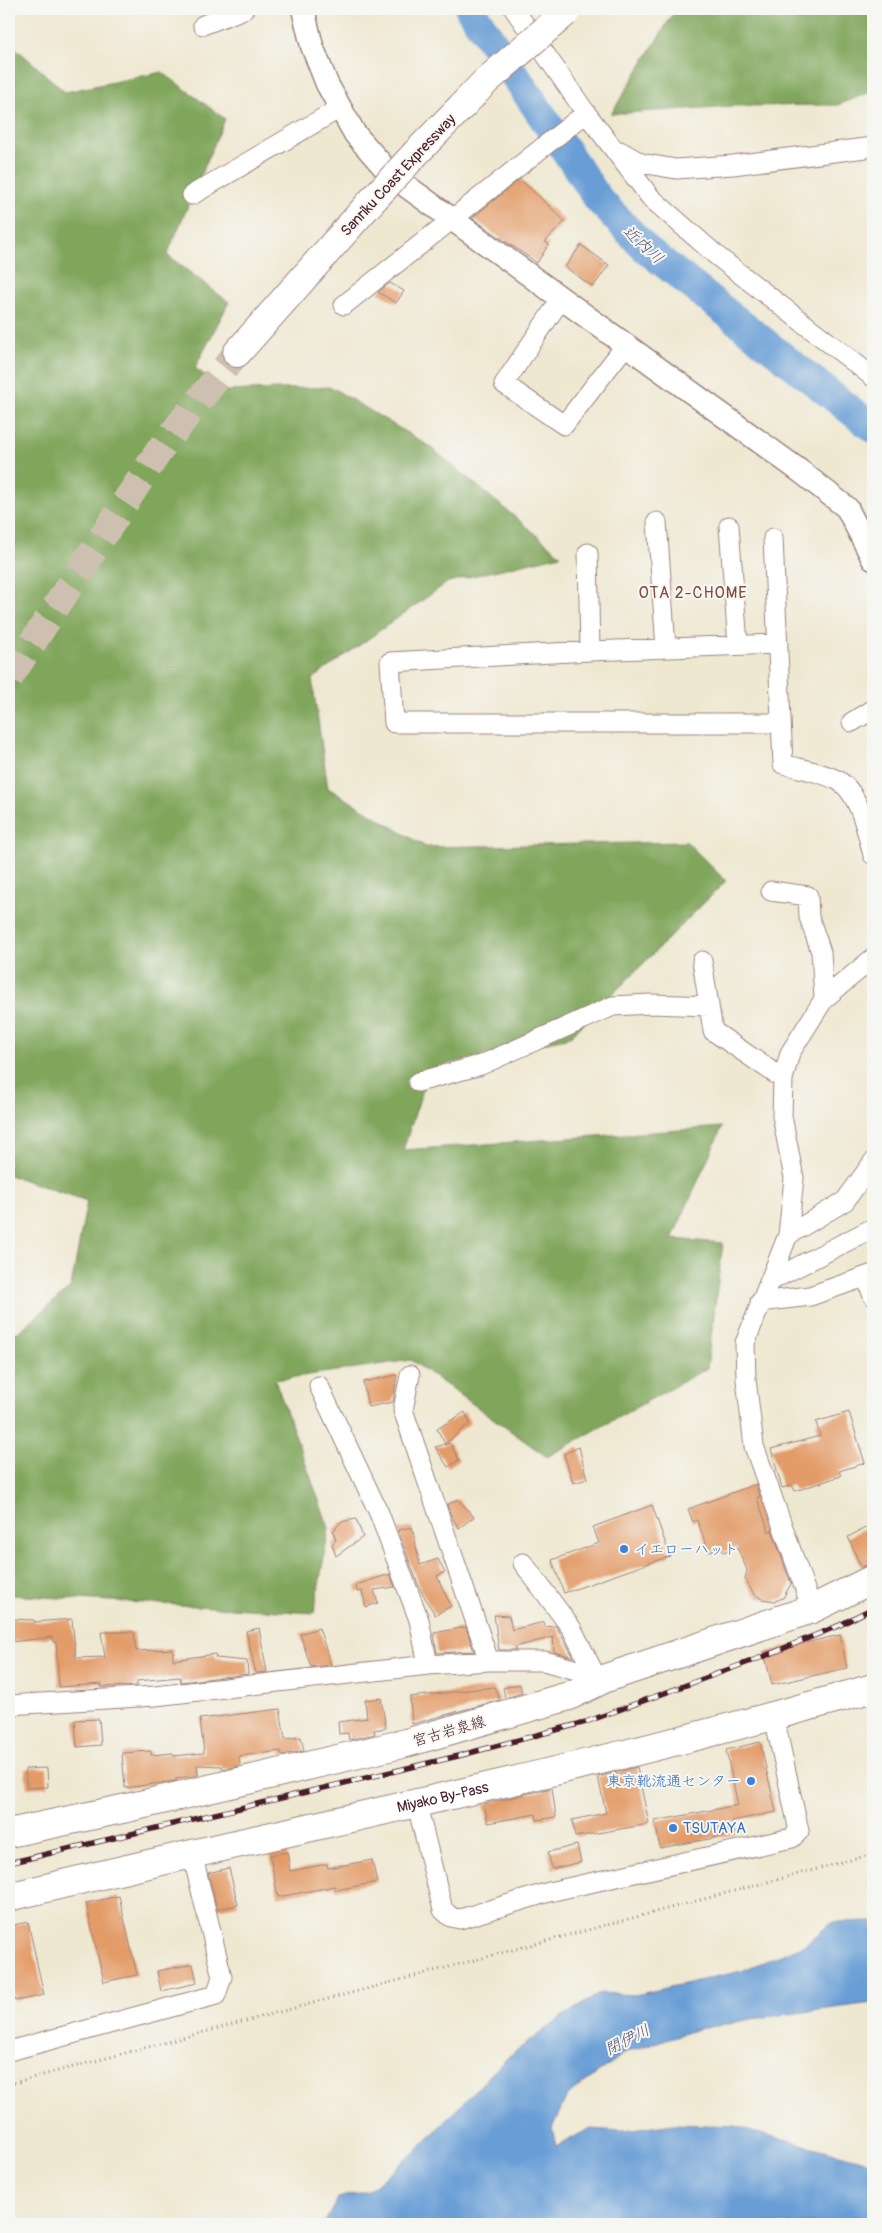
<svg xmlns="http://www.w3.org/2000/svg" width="882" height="2233" font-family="Pangolin,'Klee One',sans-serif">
	<rect width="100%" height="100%" fill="#f6f6f2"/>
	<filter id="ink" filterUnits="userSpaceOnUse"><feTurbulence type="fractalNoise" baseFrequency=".02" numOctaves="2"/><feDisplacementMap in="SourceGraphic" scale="10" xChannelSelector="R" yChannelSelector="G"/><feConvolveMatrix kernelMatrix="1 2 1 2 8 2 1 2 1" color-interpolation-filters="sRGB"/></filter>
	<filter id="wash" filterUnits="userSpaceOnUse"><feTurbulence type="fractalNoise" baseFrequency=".0096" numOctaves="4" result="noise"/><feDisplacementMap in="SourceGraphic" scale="20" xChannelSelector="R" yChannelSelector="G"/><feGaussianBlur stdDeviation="1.12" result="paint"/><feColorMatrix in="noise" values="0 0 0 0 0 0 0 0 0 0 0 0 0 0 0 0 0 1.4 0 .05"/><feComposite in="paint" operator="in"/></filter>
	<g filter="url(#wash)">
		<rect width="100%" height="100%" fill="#efe8d1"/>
		<path fill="#80a65c" stroke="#656244" d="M676 9H873V91L838 105 733 106 611 114Z
			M9 42 65 92 162 72 225 119 167 255 229 302 195 368 226 391 331 387 429 446 561 555 448 582 312 679 328 788 426 847 687 842 726 881 570 1037 430 1068 403 1150 722 1127 672 1239 723 1243 707 1368 547 1457 411 1360 275 1380 329 1528 314 1613 9 1595V1330L17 1333 71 1287 87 1201 9 1175Z"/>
		<path fill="#689dd5" stroke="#595e80" d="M873 1921V2003L751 2019 698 2029 626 2052 567 2096 552 2128 556 2146 589 2129 624 2131 674 2124 734 2126 873 2163V2224H324L338 2198 368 2191 416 2151 508 2057 563 2016 601 1993 635 1995 741 1971 805 1945 832 1922Z"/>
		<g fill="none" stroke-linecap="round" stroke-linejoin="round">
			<path stroke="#689dd5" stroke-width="30" d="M470 9 599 200 646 249 873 428"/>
		</g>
		<g id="blocks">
			<path fill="#e39b68" d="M520 179 565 221 545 242 549 244 537 263 472 218Z
				M581 245 609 265 593 287 565 267Z
				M390 283 404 291 396 303 378 292Z
				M397 1375 393 1402 368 1407 363 1382Z
				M465 1412 470 1423 445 1444 437 1429Z
				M849 1412 865 1463 839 1471 841 1476 795 1491 792 1485 782 1488 771 1449 820 1436 816 1422Z
				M450 1443 459 1460 448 1467 435 1447Z
				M579 1447 587 1479 573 1483 564 1454Z
				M756 1484 760 1497 757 1498 769 1532 772 1530 791 1584 783 1598 775 1601 762 1599 754 1594 745 1580 747 1570 737 1547 723 1552 721 1548 709 1552 697 1520 693 1522 688 1509Z
				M458 1499 474 1517 459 1528 452 1518 447 1505Z
				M652 1505 670 1556 564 1593 552 1560 599 1543 593 1527Z
				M356 1519 363 1537 336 1556 332 1544 336 1540 333 1531 341 1522Z
				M873 1524V1564L861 1567 848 1537Z
				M412 1527 420 1565 438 1559 445 1572 437 1576 451 1606 435 1615 419 1587 398 1530Z
				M390 1574 395 1587 374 1590 378 1603 366 1607 362 1591 357 1592 356 1585Z
				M494 1615 509 1616 512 1630 544 1622 545 1627 556 1626 574 1657 554 1652 553 1637 515 1647 516 1650H499Z
				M9 1619 34 1620V1622L72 1619 76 1658 105 1657 101 1632H134L136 1651 173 1649V1660L215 1654 216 1658 247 1661 248 1674 181 1682 180 1677 137 1681V1686L101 1687 102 1684 59 1687 56 1642H54L53 1637 11 1642Z
				M466 1627 474 1651 437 1653 434 1633Z
				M259 1628 267 1672 256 1673 246 1631Z
				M319 1628 331 1665 311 1667 300 1634Z
				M840 1635 847 1668 772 1685 764 1652Z
				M520 1684 522 1693 505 1698 503 1688Z
				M494 1687 500 1700 412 1724 410 1697Z
				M381 1698 386 1728 374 1730 375 1734 349 1740 348 1733 339 1734 338 1722 367 1718 365 1700Z
				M280 1709 285 1739 301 1737 304 1751 282 1755 281 1751 239 1756 240 1766 222 1769V1766L197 1765 198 1775 176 1779V1781L168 1782 125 1788 122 1753 151 1751V1755L173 1753 174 1756 204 1753 200 1719Z
				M99 1719 101 1745 77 1747 75 1720Z
				M760 1742 776 1812 732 1821 735 1834 660 1848 655 1821 738 1805 726 1750Z
				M637 1767 649 1824 575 1837 572 1820 606 1813 598 1777Z
				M47 1768 48 1787 27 1788 25 1769Z
				M552 1788 556 1817 537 1820 536 1814 488 1823 484 1804Z
				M577 1845 581 1862 552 1869 548 1852Z
				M287 1852 290 1871 327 1864 328 1868 372 1860 377 1882 336 1890 335 1886 278 1897 270 1855Z
				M229 1868 238 1905 217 1909 208 1873Z
				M119 1896 137 1975 104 1982 86 1903Z
				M28 1922 44 1995 15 2001 9 1972V1926Z
				M193 1964 197 1983 161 1991 157 1971Z"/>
		</g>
	</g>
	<g filter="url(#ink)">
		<use href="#blocks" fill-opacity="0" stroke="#9c847e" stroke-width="1"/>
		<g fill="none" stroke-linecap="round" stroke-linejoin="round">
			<path stroke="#cec0b0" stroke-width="28" stroke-dasharray="28 14" stroke-linecap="butt" d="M9 678 161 448 237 353"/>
			<defs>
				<path id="minor" d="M514 9 586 113 651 198 717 256 873 377
					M203 25 244 9
					M620 151 641 163 676 169 733 165 873 147
					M192 195 340 108
					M561 299 504 384 564 425 626 345
					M344 305 586 113
					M657 522 666 648
					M729 526 738 645
					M773 538 783 764C801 769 823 772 839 781 860 794 867 833 873 855
					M588 553 590 651
					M778 644 590 651 390 662 394 723H781
					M852 722 873 709
					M771 891 808 896 809 917 821 952 824 999
					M702 961 713 1031 783 1079
					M418 1082 481 1065 613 1006 651 1004 709 1006
					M788 1235 845 1201 873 1162
					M866 1277 873 1296
					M770 1281 873 1228
					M760 1302 810 1296 873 1274
					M410 1375 403 1410 489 1661
					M319 1386 379 1513 419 1620 428 1665
					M523 1563 572 1629 595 1675
					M812 1609 754 1446 746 1379 745 1343 788 1235 794 1178 782 1116 783 1079 790 1053 824 999 873 958
					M9 1705 155 1696 428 1665 489 1661H544L606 1678
					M417 1805 443 1910 451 1917 460 1919 549 1892 792 1838 799 1831 774 1717
					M9 2051 216 1995 222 1977 192 1853"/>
				<path id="tertiary" d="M303 9 312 46 327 84 355 134 391 175 800 471 847 508 873 559"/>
				<path id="primary" d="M9 1833 127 1808 406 1743 569 1696 606 1678 812 1609 873 1579"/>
				<g id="trunk">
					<path id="s1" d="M9 1897C297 1827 588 1771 873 1688"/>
				</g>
				<path id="motorway" d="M416 153 463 105
					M237 353 370 203"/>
			</defs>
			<use href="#minor" stroke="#9c847e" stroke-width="21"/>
			<use href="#tertiary" stroke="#9c847e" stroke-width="25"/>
			<use href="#primary" stroke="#9c847e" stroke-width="30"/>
			<use href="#trunk" stroke="#9c847e" stroke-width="30"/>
			<use href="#motorway" stroke="#9c847e" stroke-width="30"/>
			<path stroke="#9c847e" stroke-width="3" stroke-dasharray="1 4" stroke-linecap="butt" d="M9 2084 873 1854"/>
			<use href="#minor" stroke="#fff" stroke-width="19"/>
			<use href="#tertiary" stroke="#fff" stroke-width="22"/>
			<use href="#primary" stroke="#fff" stroke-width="28"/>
			<use href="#trunk" stroke="#fff" stroke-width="28"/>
			<use href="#motorway" stroke="#fff" stroke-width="28"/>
			<defs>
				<path id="rail" d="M9 1863 458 1756 586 1722 765 1656 840 1625 873 1608"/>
			</defs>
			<use href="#rail" stroke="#4a1f2b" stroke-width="5.5"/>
			<use href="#rail" stroke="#f6f6f2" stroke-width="4" stroke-dasharray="11" stroke-linecap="butt"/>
			<defs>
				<path id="motorway-bridge" d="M463 105 485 82 565 13
					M370 203 416 153"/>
			</defs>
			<use href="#motorway-bridge" stroke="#9c847e" stroke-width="30" stroke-linecap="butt"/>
			<use href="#motorway-bridge" stroke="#fff" stroke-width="28"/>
		</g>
	</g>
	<g fill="#3f7fe0" stroke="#f6f6f2" stroke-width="2">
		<circle cx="624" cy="1549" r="5"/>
		<circle cx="751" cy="1781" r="5"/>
		<circle cx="673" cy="1828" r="5"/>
	</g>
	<g text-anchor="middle" stroke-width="4" stroke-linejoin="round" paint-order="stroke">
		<g font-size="15" fill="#4a1f2b" stroke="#f6f6f2">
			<text transform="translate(398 175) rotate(-47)" y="5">Sanriku Coast Expressway</text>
			<text transform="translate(449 1731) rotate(-16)" y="5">宮古岩泉線</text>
			<text dy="5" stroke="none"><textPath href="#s1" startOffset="445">Miyako By-Pass</textPath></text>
		</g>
		<g font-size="15" fill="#366cbe" stroke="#f6f6f2" text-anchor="start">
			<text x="634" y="1554">イエローハット</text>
			<text x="741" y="1786" text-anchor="end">東京靴流通センター</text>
			<text x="683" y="1833">TSUTAYA</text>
		</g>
		<g font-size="16" font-style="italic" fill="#56516f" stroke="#f6f6f2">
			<text transform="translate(644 244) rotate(43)" y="6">近内川</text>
			<text transform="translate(627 2039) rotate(-27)" y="6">閉伊川</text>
		</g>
		<g font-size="16" letter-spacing="1" fill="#804a40" stroke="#f6f6f2">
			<text x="693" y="598">OTA 2-CHOME</text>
		</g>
	</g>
	<rect width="882" height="2233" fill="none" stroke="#f6f6f2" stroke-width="30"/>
</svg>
